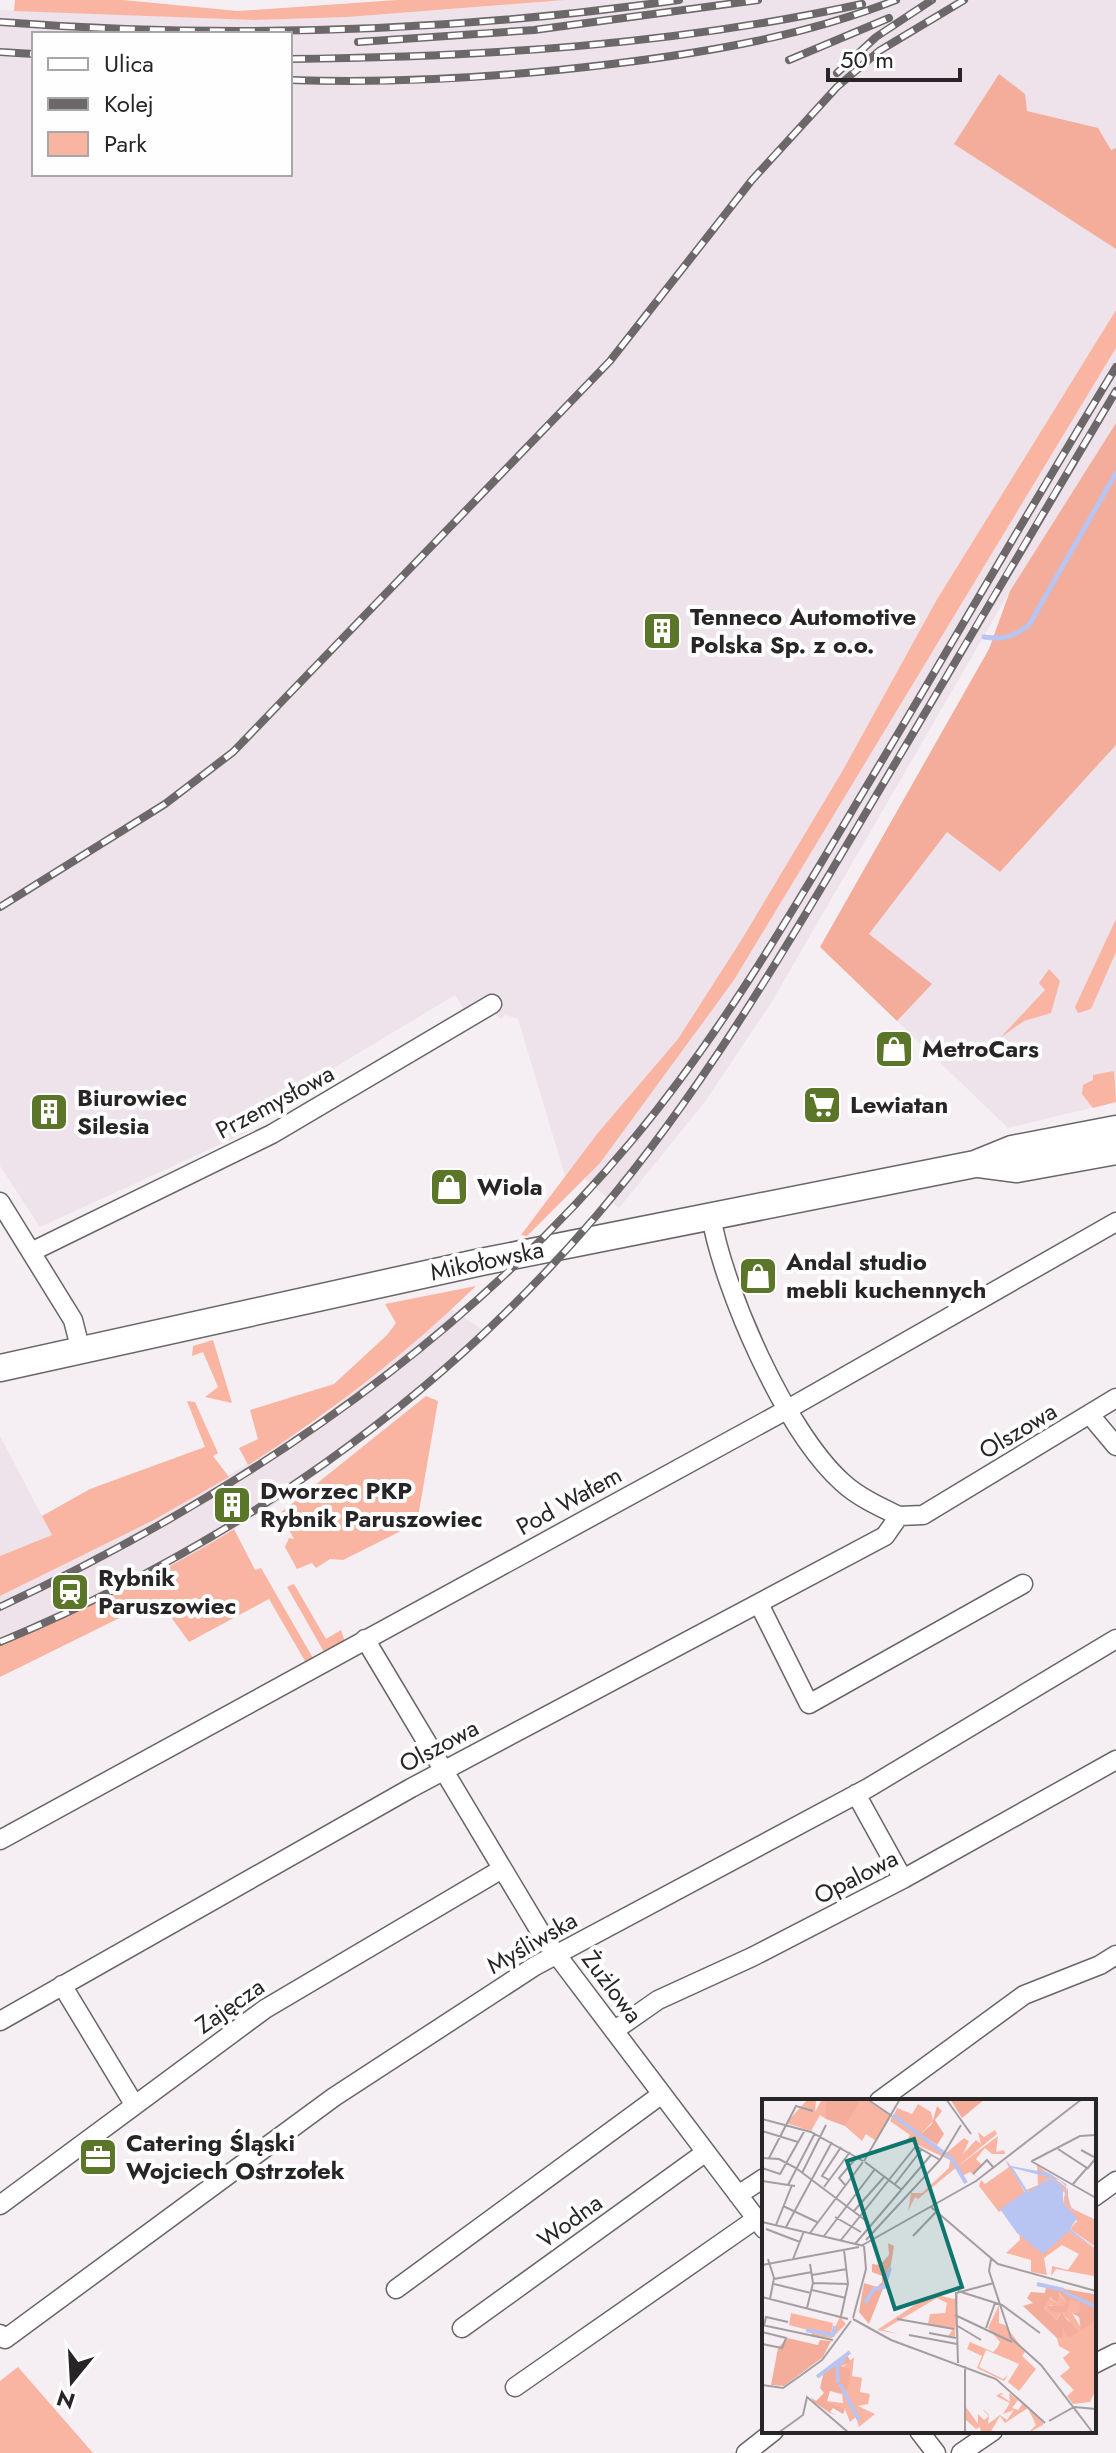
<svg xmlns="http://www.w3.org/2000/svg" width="1116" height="2453" font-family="Jost,sans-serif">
	<rect width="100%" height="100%" fill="#f5eff3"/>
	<path fill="#eee2eb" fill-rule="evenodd" d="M565 0H1116V310L936 601 843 770 742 939 678 1039 598 1134 566 1179 518 1019 506 1015 500 1019 487 994 464 1009 455 995 324 1074 309 1075 240 1117 247 1132 40 1227 0 1166V10L254 20 348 17ZM34 34H290V174H34Z
		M1116 348V423L1010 591 771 1003 704 1103 619 1208 585 1179 734 980Z
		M1116 745V1102L1008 1128 897 1021 931 984 869 934 947 831 1000 871Z
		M452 1309 490 1335 374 1432 286 1497 197 1553 0 1645V1596L153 1521 316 1422Z
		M0 1436 52 1535 0 1556Z"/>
	<path fill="#fab4a2" d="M15 0H123L238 11 397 0H565L348 17 254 20 14 11Z
		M1116 310V348L734 980 600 1163 527 1236 521 1235 597 1134 678 1039 742 939 843 770 936 601Z
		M1116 919V952L1091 1009 1078 1013 1075 1007Z
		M1049 969 1060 981 1051 1013 1024 1021 1000 1038 1045 990 1039 983Z
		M1114 1071 1116 1102 1093 1108 1082 1094 1083 1085 1093 1080V1075Z
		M476 1286C406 1354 330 1413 248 1465L239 1448 258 1439 250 1410 334 1384 387 1335 396 1323 385 1304Z
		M213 1340 232 1403 205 1397 218 1387 203 1352 192 1356 193 1346Z
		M426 1396 438 1401 417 1523 343 1560 330 1559 316 1568 312 1563 297 1569 285 1547 289 1538 294 1539 280 1513Z
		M187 1401 195 1402 218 1453 213 1456 229 1477 152 1521 0 1596V1556L52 1535 42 1516 90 1489 205 1447Z
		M234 1529 255 1570 261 1568 313 1658 305 1661 269 1599 189 1642 158 1599 0 1677V1645C80 1609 160 1576 234 1529Z
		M294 1584 326 1639 341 1630 345 1642 324 1652 287 1587Z
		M18 2367 93 2453H0V2381Z"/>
	<path fill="#f4ad9b" d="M999 74 1025 94 1027 111 1098 128 1111 150 1116 148V249L954 144Z
		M1116 423V745L1000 872 947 832 869 934 932 984 897 1021 820 947 989 649 1010 591Z"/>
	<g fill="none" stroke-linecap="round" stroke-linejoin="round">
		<path stroke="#b8c4f2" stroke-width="5" d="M984 637C1003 640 1013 637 1029 625L1116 473"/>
		<defs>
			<path id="minor" d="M0 1202 73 1320 81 1351
				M711 1216C724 1291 785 1430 842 1482 858 1497 880 1507 899 1516
				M31 1252 272 1134 492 1004
				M1090 1415 1116 1446
				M759 1604 809 1704 1023 1584
				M365 1639 544 1938 764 2229
				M856 1794 903 1879
				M0 1840 788 1409 1116 1222
				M62 1985 134 2104
				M0 2021 411 1788 885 1536 899 1516 923 1515 1116 1398
				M615 2030 658 2000 752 1957 903 1879 1116 1760
				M879 2101 1024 1995 1100 1965 1116 1955
				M738 2195 764 2178
				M1094 2197 1116 2181
				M0 2205 265 2009 502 1869
				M396 2289 662 2094
				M462 2328 706 2152
				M0 2334 5 2339 334 2097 535 1966 868 1788 1116 1639
				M1094 2364 1116 2353
				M515 2387 756 2219
				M919 2431 936 2453
				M746 2453 774 2431
				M961 2453 993 2431"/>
			<path id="secondary" d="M979 1164 1017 1169 1116 1151
				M0 1368 481 1262 975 1164 1012 1149 1116 1129"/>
		</defs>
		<use href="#minor" stroke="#696568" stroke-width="21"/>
		<use href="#secondary" stroke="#696568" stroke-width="29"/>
		<use href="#minor" stroke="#fff" stroke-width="18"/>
		<use href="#secondary" stroke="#fff" stroke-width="26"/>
		<defs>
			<path id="rail" d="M0 22C227 39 454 32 679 0
				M358 42 534 30 758 0
				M0 52 34 54
				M290 59C482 57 674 45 862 4
				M789 60 889 18
				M837 73 876 37 932 0
				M290 80C398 84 505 77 612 64 710 52 804 36 896 0
				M0 907 165 804 233 752 610 361 752 180 837 87 879 51 964 0
				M0 1607C241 1494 464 1343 635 1137 723 1031 792 912 862 794 947 652 1030 508 1116 367
				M0 1642C229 1547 436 1404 597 1215 700 1094 780 958 861 821 946 678 1030 534 1116 391"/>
		</defs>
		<use href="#rail" stroke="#6c686a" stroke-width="8"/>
		<use href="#rail" stroke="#fefefe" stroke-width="5" stroke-dasharray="15" stroke-linecap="butt"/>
	</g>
	<defs>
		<symbol id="building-square" viewBox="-11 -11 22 22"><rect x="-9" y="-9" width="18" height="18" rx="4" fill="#5b7629" stroke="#fefefe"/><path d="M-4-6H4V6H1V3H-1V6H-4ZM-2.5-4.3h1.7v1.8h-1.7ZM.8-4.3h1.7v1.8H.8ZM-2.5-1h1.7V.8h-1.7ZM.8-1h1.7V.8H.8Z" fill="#fff"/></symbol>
		<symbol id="shop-square" viewBox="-11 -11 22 22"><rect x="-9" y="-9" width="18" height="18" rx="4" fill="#5b7629" stroke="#fefefe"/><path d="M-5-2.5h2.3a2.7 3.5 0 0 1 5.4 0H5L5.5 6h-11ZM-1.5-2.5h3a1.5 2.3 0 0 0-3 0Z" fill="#fff"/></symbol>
		<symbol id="supermarket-square" viewBox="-11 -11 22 22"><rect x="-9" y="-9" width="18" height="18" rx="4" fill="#5b7629" stroke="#fefefe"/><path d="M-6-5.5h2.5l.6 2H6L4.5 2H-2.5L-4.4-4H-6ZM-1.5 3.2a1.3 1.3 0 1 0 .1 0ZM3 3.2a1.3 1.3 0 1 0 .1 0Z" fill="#fff"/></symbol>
		<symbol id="station-square" viewBox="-11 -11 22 22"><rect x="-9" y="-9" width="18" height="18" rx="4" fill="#5b7629" stroke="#fefefe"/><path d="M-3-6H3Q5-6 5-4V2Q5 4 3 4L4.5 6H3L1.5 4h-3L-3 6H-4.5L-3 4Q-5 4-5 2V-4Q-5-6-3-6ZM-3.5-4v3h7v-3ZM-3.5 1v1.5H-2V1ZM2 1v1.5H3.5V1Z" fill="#fff"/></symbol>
		<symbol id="office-square" viewBox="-11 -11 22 22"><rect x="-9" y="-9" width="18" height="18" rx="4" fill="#5b7629" stroke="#fefefe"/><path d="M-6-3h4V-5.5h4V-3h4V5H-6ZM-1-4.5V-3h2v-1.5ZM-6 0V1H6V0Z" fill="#fff"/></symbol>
	</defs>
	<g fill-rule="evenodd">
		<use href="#building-square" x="640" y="609" width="44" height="44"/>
		<use href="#shop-square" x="872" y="1027" width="44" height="44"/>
		<use href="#supermarket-square" x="800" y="1083" width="44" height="44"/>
		<use href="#building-square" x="27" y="1090" width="44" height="44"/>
		<use href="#shop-square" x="427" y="1165" width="44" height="44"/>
		<use href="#shop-square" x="736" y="1254" width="44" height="44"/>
		<use href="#building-square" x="210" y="1483" width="44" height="44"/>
		<use href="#station-square" x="48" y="1570" width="44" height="44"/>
		<use href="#office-square" x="76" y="2135" width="44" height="44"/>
	</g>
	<g text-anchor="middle" stroke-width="8" stroke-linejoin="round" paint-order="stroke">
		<g font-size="24" font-weight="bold" fill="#272526" stroke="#fefefe" text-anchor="start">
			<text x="690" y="625">Tenneco Automotive<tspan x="690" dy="28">Polska Sp. z o.o.</tspan></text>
			<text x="922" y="1057">MetroCars</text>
			<text x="77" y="1106">Biurowiec<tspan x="77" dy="28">Silesia</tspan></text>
			<text x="850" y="1113">Lewiatan</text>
			<text x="477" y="1195">Wiola</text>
			<text x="786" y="1270">Andal studio<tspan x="786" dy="28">mebli kuchennych</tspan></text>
			<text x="260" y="1499">Dworzec PKP<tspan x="260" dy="28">Rybnik Paruszowiec</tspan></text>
			<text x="98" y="1586">Rybnik<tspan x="98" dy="28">Paruszowiec</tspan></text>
			<text x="126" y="2151">Catering Śląski<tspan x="126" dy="28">Wojciech Ostrzołek</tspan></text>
		</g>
		<g font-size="24" fill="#272526" stroke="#fefefe">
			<text transform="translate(275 1102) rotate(-28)" y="8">Przemysłowa</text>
			<text transform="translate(487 1261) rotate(-12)" y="8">Mikołowska</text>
			<text transform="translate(1018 1431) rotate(-31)" y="8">Olszowa</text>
			<text transform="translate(569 1501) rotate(-29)" y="8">Pod Wałem</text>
			<text transform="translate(439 1746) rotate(-28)" y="8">Olszowa</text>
			<text transform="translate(856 1877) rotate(-27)" y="8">Opalowa</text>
			<text transform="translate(532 1943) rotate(-30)" y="8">Myśliwska</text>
			<text transform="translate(612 1987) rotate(53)" y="8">Żużlowa</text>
			<text transform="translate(230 2006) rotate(-35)" y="8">Zajęcza</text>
			<text transform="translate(570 2221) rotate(-36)" y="8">Wodna</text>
		</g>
	</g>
	<g transform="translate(762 2099)">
		<rect width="334" height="334" fill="#f5eff3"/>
		<path d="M46 0 54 2 53 13 59 2 65 3 64 20 58 16 49 32 24 24ZM91 0H103L129 17 114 42 104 35 100 42 83 27ZM156 5 169 13 171 22 159 35 132 16 135 9 150 15ZM131 16 183 55 202 39 207 42 201 55 214 41 219 45 216 33 222 38 233 31 235 35 156 100 153 98 146 112 149 94H160L187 69 188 61 145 41 148 36 128 22ZM236 37 234 53 242 51 243 55H230L223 49 214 60 220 66 211 74 216 79 208 73 200 77 195 68ZM242 61 249 68 263 94 237 113 217 87 219 81 223 85 247 68ZM275 66 304 88 309 109 334 121V148L308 130 315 122 301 104 303 94 288 79 267 93 264 91 276 86ZM257 131 307 132 334 150 332 177 294 170 289 177 290 167 306 171 317 155 300 146 282 159 285 176 269 173V161L244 154 258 141ZM199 187 175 196 192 200 196 193 193 238 186 237 191 230 166 225 168 215 183 214 185 204 175 199 121 231 137 235 115 231 157 203 179 193ZM296 194 304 202 302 209 287 206 291 210 305 214 307 200 319 203 317 213 310 214 318 227 334 222V291L328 303 311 305 305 297 312 291 298 277 308 269 301 259 308 253 297 247 295 239 302 230 306 239 313 232 306 220 298 215 295 221 282 209 287 199 296 204ZM237 206V224L243 226 263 253 260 257 274 270 257 292 246 283 257 265 224 251 217 268 241 280 246 276 242 282 215 269 220 257 205 250 208 243 231 253 235 249 238 243 226 229ZM29 214 71 224 69 236 78 218 84 225 70 239 49 237 50 232 27 226ZM92 258 90 277 100 279 98 293 108 295 106 305 96 307 113 315 97 328 94 318 88 323 83 310 65 302 81 304 80 294 89 272 80 269ZM247 294 256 301 250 309 256 311 261 304 281 322V326L266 334 274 326 266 309 243 324 238 317 228 334H219L218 328 214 330 204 321V308L216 325V315L222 321 227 317 221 311H222L227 316 226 325 238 316 245 321 252 311 241 315 248 304 234 297 239 294 242 295 238 296 248 303Z" fill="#fab4a2"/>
		<path d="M47 0H91L97 4 83 27 64 20V3ZM188 0H223L200 19ZM175 7 180 12 173 21 182 35 175 46 159 35 170 25ZM126 144 132 147 128 172 107 225 97 213 102 184 115 188 120 183V177L110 173V165L118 166 127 156ZM284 187 332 195 334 222 319 231 317 218 310 214 317 213 318 203 308 201 305 214 289 212 285 207H302L304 202 297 194 296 204 288 199 282 209 295 221 299 214 317 233 306 239 301 230 300 239H295L261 207 271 204 265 199 269 193 283 194ZM25 239 56 246 58 241 69 242 61 258 22 287 9 286 16 249ZM84 254 89 263 79 267 89 271 86 289 79 295 68 292 65 302 83 310 81 315 71 309 68 313 74 316 68 314 52 303 48 298 54 302 62 294 58 289 62 272Z" fill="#f4ad9b"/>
		<path d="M243 60 249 67 287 74 304 85 306 91V104L318 117 305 104V88L297 81 251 69 266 93 288 79 301 87V104L315 119 308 130 334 150 307 132 281 155 255 134 238 110 263 93Z" fill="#b8c4f2"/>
		<path fill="none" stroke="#b8c4f2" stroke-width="4" d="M131 16 190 60 204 84M275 185 302 191M302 193 334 208M103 204 112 190 122 188 128 169M44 231 71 236 73 227M55 278 88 253M76 284 75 267 83 259M78 285 97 321"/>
		<path fill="none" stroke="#a39ea1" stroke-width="2" d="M105 0 130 17M184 0 209 35M0 20 49 33 101 62M0 32 36 43M296 50 325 69 311 85M319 51 334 59 325 70M0 59 17 60 34 69 107 124M7 59 34 7 51 12M102 62 138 0M269 62 334 99M270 62 318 37 334 36M103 63 140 91M0 69 18 75 43 31M40 74 64 26M211 75 225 61 231 68M67 81 60 77 79 48M0 82 33 87M133 85 160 50M26 86 53 34M84 87 77 79 95 58M62 88 88 53M21 107 55 123M169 108 236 165 334 192M91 113 123 77M73 118 99 133M0 123 102 147M14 126 30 86M24 128 70 43M4 130 38 143M48 134 101 63M62 137 113 70M151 137 174 113M79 141 154 47 178 61M104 141 178 61 199 26M93 145 169 56M99 147 214 82 320 0M6 160 12 179 8 200M31 160 42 132M229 160 227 172 249 239 279 266 331 334M0 166 97 148M50 176 85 170M12 180 50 173M51 184 86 185M12 185 49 194M50 191 84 199M196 192 240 206 278 234M0 198 86 220M45 209 51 184 48 165M193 216 250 243M79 217 86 185 82 151M91 219 104 170 102 147M91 220 129 241 234 280 283 324M135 220 192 230M0 226 71 241M194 226 219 241M2 227 4 218 26 223M224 229 233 204M0 233 24 239 20 249 0 245M167 234 194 239M147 236 195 245M196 264 194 194 232 184M203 267V334M0 286 21 289 38 277 60 261 89 222M287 322 312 308 334 310M16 334 41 316 45 298 87 334"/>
		<path fill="#0f766e" fill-opacity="0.15" stroke="#0f766e" stroke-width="4" d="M152 40 200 188 133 210 85 62Z"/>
		<rect width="334" height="334" fill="none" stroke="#272526" stroke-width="4"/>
	</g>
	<rect x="32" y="32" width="260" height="144" fill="#fefefe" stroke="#a8a7a8" stroke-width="2"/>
	<rect x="48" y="58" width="40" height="12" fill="#ffffff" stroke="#a8a7a8" stroke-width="2"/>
	<text x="104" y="72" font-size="24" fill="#272526">Ulica</text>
	<rect x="48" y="98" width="40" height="12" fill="#6c686a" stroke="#a8a7a8" stroke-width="2"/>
	<text x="104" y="112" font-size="24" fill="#272526">Kolej</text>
	<rect x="48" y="132" width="40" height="24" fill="#fab4a2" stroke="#a8a7a8" stroke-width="2"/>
	<text x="104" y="152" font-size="24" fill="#272526">Park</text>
	<g transform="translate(72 2381) rotate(198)" stroke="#fefefe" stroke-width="6" paint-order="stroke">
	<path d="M0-6L14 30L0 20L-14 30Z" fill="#272526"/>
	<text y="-12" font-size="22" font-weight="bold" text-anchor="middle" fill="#272526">N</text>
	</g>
	<path d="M828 68v12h132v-12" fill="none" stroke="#272526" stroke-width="4"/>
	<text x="840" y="68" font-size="24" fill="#272526" stroke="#fefefe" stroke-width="6" paint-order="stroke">50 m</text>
</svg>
